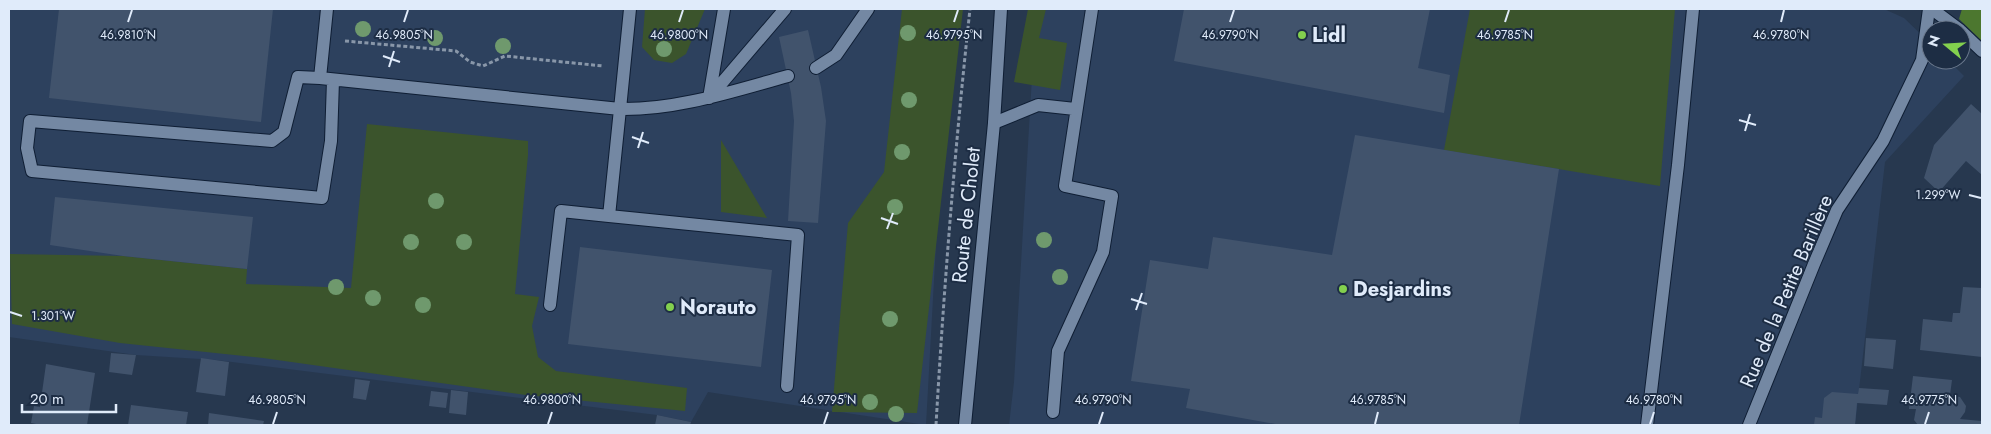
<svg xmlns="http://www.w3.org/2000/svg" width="1991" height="434" font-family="Jost,sans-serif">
	<rect width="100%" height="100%" fill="#27384f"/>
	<path fill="#2d415e" d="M9 9H949L926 425 708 392 691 422 657 415 216 360 136 355 9 337Z
		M1036 9H1884L1904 18 1931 44V60H1948L1964 76 1885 162 1855 425H1009L1014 382Z"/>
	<path fill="#3b542c" d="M645 9H705L686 54 672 63 654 60 642 47Z
		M902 9H963L917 413 832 412 848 223 884 172Z
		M1028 9H1046L1039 38 1067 43 1060 90 1014 82Z
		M1470 9H1675L1660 186 1444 150Z
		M367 124 528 141V155L515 294 539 297 532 326 538 357 556 371 687 388 685 411 526 395 263 358 120 343 12 324 10 254 123 256 247 269 246 284 351 288Z
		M721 140 767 218 721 212Z"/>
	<path fill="#4c772f" d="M1962 9H1982V41L1959 19Z"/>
	<path fill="#41536c" d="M59 9H273L261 122 49 98Z
		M1184 9H1430L1418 68 1450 75 1444 113 1174 61Z
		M808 30 821 87 826 121 818 223 788 221 794 121 791 93 779 37Z
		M1971 104 1982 114V175L1966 161 1939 192 1924 178 1934 145Z
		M1355 135 1559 169 1519 425H1281L1186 408 1190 389 1131 381 1150 260 1208 269 1213 237 1332 255Z
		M55 197 253 217 247 269 123 256 50 245Z
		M580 247 772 270 761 367 568 344Z
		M1963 287 1982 288V357L1920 350 1923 319 1952 322 1953 313H1960Z
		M1866 338 1896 340 1893 369 1864 366Z
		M111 353 136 355 132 375 109 372Z
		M201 358 229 362 225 396 196 392Z
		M46 364 95 373 87 425H41L31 423 34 406 40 407Z
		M1913 376 1952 380 1950 395 1960 397 1966 406 1965 412 1960 419 1982 421V425H1918L1914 420 1916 409H1909Z
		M355 379 370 381 366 400 353 398Z
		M1859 388 1889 390 1887 405 1857 403 1855 425H1814L1815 417 1822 418 1824 398 1832 392 1858 394Z
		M451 390 468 392 466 415 449 413Z
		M431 391 448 393 446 408 429 406Z
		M131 405 188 412 186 425H128Z
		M209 413 264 421 263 425H208Z
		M657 415 691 422 690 425H655Z"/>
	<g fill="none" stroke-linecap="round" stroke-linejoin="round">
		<defs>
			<path id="service" d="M327 9 320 78 620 109 630 9
				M816 68 836 55 868 9
				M320 78 298 77 284 132 272 141 30 121 27 148 32 171 322 198 331 141 333 80
				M709 98 785 9
				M709 98 724 9
				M994 123 1038 105 1075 109
				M550 305 561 211 609 216
				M787 386 798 235 609 216 620 109C677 110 733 91 788 76
				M1053 412 1058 351 1103 252 1112 196 1065 186 1092 9
				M1647 425 1678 165 1693 9
				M1749 425 1814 264 1837 210 1883 141 1922 60 1929 9"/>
			<path id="minor" d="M1932 9 1960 30
				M1961 31 1982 51"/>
			<path id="secondary" d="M965 425 994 123 1001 9"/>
		</defs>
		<use href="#service" stroke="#0f1e34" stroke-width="14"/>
		<use href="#minor" stroke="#0f1e34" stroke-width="14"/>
		<use href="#secondary" stroke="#0f1e34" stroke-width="14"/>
		<path stroke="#8997a9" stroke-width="3" stroke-dasharray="4 2.5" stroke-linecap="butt" d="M345 41 456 51 470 62 483 66 505 56 603 66
			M936 425C944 286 955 147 970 9"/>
		<use href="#service" stroke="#7488a3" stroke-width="12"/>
		<use href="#minor" stroke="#7488a3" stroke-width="12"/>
		<use href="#secondary" stroke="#7488a3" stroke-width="12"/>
	</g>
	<g fill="#6f996d">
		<circle cx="363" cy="29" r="8"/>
		<circle cx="908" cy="33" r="8"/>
		<circle cx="435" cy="38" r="8"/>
		<circle cx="503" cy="46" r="8"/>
		<circle cx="664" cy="49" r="8"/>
		<circle cx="909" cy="100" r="8"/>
		<circle cx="902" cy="152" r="8"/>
		<circle cx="436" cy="201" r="8"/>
		<circle cx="895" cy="207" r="8"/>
		<circle cx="1044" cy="240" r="8"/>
		<circle cx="411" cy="242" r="8"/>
		<circle cx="464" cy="242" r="8"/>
		<circle cx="1060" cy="277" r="8"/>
		<circle cx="336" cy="287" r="8"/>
		<circle cx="373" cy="298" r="8"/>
		<circle cx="423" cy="305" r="8"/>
		<circle cx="890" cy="319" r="8"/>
		<circle cx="870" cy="402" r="8"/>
		<circle cx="896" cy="414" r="8"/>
	</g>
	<path fill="none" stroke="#e0ebfa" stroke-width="2" d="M128 22 132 10M404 22 408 10M679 22 683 10M954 22 958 10M1230 22 1234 10M1505 22 1509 10M1781 22 1784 10M383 56 400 62M389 67 394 51M1739 120 1756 125M1745 131 1750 114M632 137 649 143M638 148 643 132M1969 195 1981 198M881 218 898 224M887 229 893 213M1131 299 1147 304M1136 310 1142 293M10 312 22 316M273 424 277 412M548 424 552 412M824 424 828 412M1099 424 1103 412M1375 424 1378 412M1650 424 1654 412M1925 424 1929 412"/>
	<g fill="#83d04e" stroke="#1d2d44" stroke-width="2">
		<circle cx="1302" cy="35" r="5"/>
		<circle cx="1343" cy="289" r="5"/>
		<circle cx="670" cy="307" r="5"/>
	</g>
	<g text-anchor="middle" stroke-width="4" stroke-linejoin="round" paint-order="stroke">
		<g font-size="20" font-weight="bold" fill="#e0ebfa" stroke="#1d2d44" text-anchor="start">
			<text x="1312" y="42">Lidl</text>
			<text x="1353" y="296">Desjardins</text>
			<text x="680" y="314">Norauto</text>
		</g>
		<g font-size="20" fill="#e0ebfa" stroke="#1d2d44">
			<text transform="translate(966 215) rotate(-84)" y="7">Route de Cholet</text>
			<text transform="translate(1786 291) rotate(-67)" y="7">Rue de la Petite Barillère</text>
		</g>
	</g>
	<g font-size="12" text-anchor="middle" fill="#e0ebfa" stroke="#1d2d44" stroke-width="4" stroke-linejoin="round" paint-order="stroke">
		<text x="128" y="39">46.9810°N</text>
		<text x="404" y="39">46.9805°N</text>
		<text x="679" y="39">46.9800°N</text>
		<text x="954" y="39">46.9795°N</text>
		<text x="1230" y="39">46.9790°N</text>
		<text x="1505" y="39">46.9785°N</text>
		<text x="1781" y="39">46.9780°N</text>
		<text x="1938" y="199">1.299°W</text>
		<text x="53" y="320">1.301°W</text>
		<text x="277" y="404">46.9805°N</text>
		<text x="552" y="404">46.9800°N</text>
		<text x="828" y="404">46.9795°N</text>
		<text x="1103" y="404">46.9790°N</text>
		<text x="1378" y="404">46.9785°N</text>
		<text x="1654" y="404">46.9780°N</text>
		<text x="1929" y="404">46.9775°N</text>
	</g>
	<rect width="1991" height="434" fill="none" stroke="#e0ebfa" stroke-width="20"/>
	<g transform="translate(1946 45) rotate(288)"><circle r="24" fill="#1d2d44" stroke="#6b798d"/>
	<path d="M0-4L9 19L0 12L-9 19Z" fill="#83d04e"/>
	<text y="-8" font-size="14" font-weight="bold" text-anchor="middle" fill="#e0ebfa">N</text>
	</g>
	<path d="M22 404v8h94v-8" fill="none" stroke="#e0ebfa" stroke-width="2.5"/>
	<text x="30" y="404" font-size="15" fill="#e0ebfa" stroke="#1d2d44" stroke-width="4" paint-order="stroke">20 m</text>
</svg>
